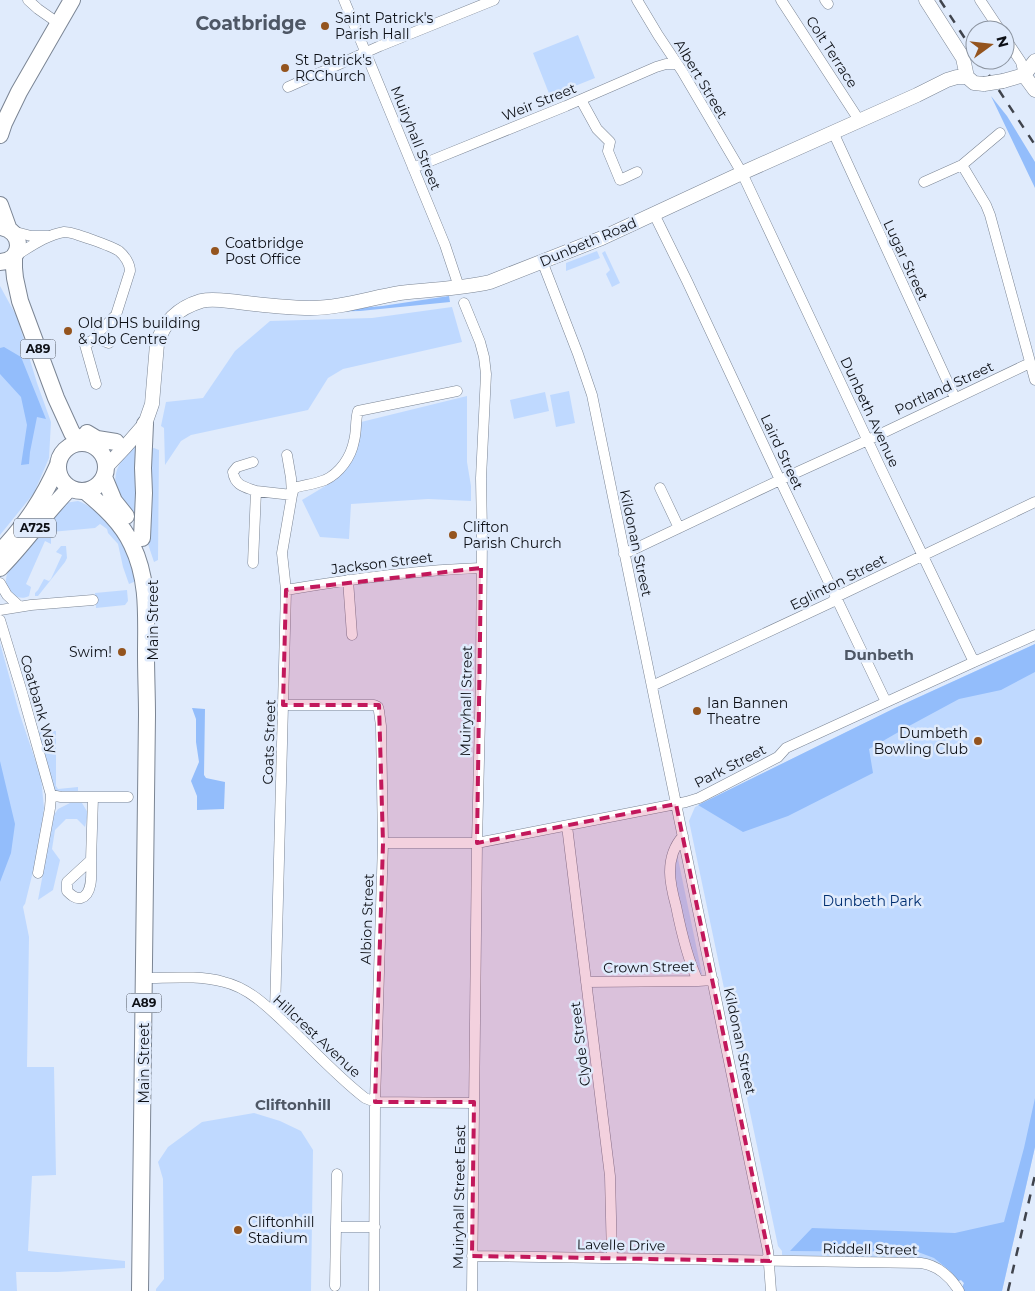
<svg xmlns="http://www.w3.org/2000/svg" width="1035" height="1291" font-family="Montserrat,sans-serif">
	<rect width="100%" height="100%" fill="#e0ebfc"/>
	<path fill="#bfd9ff" d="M578 35 595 78 550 96 533 53Z
		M597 251 600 258 566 271V263Z
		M605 251 620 283 612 287 606 274 610 270 602 253Z
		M0 286 17 317 37 383 51 422 49 458 34 493 0 535Z
		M452 307 462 342 343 369 328 378 308 410 191 435 181 441 165 465 164 428 161 426 166 402 203 398 235 351 270 321 372 318Z
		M569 391 575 423 556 427 550 395Z
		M545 392 549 411 514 419 510 400Z
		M467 396V462L471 486V501L428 499 351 504 349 539 320 537 302 500 337 479 357 423Z
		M140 441 136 523C124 507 108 487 119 465 124 456 133 448 140 441Z
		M154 448 159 450 158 560 154 562 146 538 148 449Z
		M78 501C98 508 122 534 129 554 132 562 134 572 136 581L129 584 123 567 118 544 108 533 107 529 100 524 95 528 51 532V544L45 541 26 584 31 587 29 596C19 602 5 592 6 580 6 576 8 572 9 568L65 503Z
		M61 546H66L67 558 65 562 38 596H35V593L38 590 44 579 49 581 51 579 62 555 56 552Z
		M127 590 128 601 125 605 96 608 95 593Z
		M0 643 19 712 41 777 44 808 39 847 25 904 24 905 23 907 29 937 27 1067H54L56 1175 32 1176 28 1251 125 1261V1268L58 1272H16L17 1291H0Z
		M1035 644V1147L1002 1291 962 1288 964 1283 961 1280 957 1282C944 1269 939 1261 920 1259L782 1255V1251L778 1246 689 821 695 807 895 708Z
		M34 729 56 731V786L58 789 78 787V791H54Z
		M70 803H82L88 813 85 827 77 819H66L55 830 52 849 60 860 53 890 38 900 54 815 58 809Z
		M677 854 702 974 700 975 690 951 673 873Z
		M254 1113 280 1121 301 1131 313 1150 311 1291H156V1289L164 1279 163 1179 158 1162 168 1147 202 1122Z"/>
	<path fill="#93bdfb" d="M991 96 1007 116 1035 162V188Z
		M449 296 450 302 360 311 317 312 382 306Z
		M4 347 21 357 46 419 37 417 30 452 29 464 21 465 27 425 21 397 0 374V348Z
		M1035 644V672L1001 690 959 699 909 726 869 749 873 773 788 816 743 832 698 805 895 708Z
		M192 708 205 709 204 775 206 778 225 782 224 809 197 810V796L191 781 199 762 196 742V719Z
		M0 761 15 824 11 853 0 882Z
		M1035 1098V1147L1002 1291H963L962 1288 964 1283 961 1280 958 1281 950 1271 934 1258 918 1252 790 1251 812 1228 955 1233 1004 1222 1024 1148Z"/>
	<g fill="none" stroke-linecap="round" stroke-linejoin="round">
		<defs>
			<path id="street" d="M28 0 38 9 58 23
				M344 0 445 245 459 287
				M637 0 658 35 682 71 742 173 882 471 974 662
				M781 0 859 120
				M825 0 828 4
				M980 0 1000 30
				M1005 38 1021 62 1024 75
				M288 87 380 46 494 0
				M581 100 597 129 610 142 608 151 620 180 637 172
				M833 132 955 398
				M962 165 1000 133
				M413 168 566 106 656 67 666 64H676
				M924 182 962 165 986 205 990 215 1035 380
				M654 214 687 281 780 480 886 702
				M12 231 31 236H49
				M15 256C30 247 46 235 64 232 71 231 113 247 119 251 125 256 130 264 130 271L116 315 100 331 96 338 109 343
				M542 261 578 354 592 395 768 1251 771 1291
				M464 303 480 342 484 357 486 374 481 478 482 533 481 676 477 843 472 1291
				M96 384 85 345 96 338
				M253 462 237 467 233 472C235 486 245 487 256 491L253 563
				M660 488 679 528
				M256 491 292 495 291 478 287 455
				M624 554 780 480 868 440 1030 363
				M348 580 352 635
				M0 583 7 595 19 606
				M286 590C351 579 416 570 481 568
				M0 610 31 605 93 600
				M0 620 22 692 51 795 61 797H93L91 860
				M652 686 832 602 836 597 1035 502
				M283 705H374L378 707 379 711 381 726 383 843 375 1102 374 1291
				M93 797H128
				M567 826 610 1176 612 1258
				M683 836C674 846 670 858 670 872 670 883 673 895 676 906 681 931 687 958 698 981
				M383 843H477L686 802 699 798 778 757 786 748 974 662 1035 635
				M91 860C91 870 94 894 81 898 75 899 71 895 67 891V882Z
				M38 873 50 808 51 795
				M144 978C170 978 198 975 224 982 250 988 271 1010 289 1027 314 1051 339 1078 365 1098L375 1102 474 1103
				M586 982 698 981 713 980
				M275 1013 286 590 282 553 292 495 294 488C304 485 315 484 325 480 340 473 351 457 354 441 357 430 355 421 358 411L457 391
				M337 1174 336 1227H375
				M472 1256 921 1263C937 1265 951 1277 959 1291
				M335 1286 336 1227"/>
			<path id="secondary" d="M926 0 963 58 967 77 974 83 984 84
				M1024 75 1035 61
				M1024 75 1035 90
				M1003 81 1024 75
				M106 467 125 447 145 424 152 404 157 344C164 321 178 308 201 301 213 298 226 301 238 302 262 305 286 308 310 308 341 308 370 298 400 293 430 289 461 289 490 282L602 238 742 173 917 95 947 80 957 77H967"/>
			<path id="primary" d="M0 135 4 123 19 92 72 0
				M0 205 9 230
				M0 227C24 230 24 261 0 262
				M14 256V268L15 278 20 301 56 398 72 433 82 443
				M87 433 97 439 116 442
				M58 467a24 24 0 1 1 48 0a24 24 0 1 1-48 0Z
				M104 477 114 501 126 516
				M85 491C103 506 122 523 132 545 149 580 146 617 146 654 146 675 147 695 147 715L140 1291
				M142 538 144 493 143 468 145 424
				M0 552C26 524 43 499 58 465
				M0 568C25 543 45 513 70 488"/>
		</defs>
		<use href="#street" stroke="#7b8594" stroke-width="11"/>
		<use href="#secondary" stroke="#7b8594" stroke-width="15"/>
		<use href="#primary" stroke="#7b8594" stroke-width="18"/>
		<use href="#street" stroke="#fff" stroke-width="10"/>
		<use href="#secondary" stroke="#fff" stroke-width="14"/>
		<use href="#primary" stroke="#fff" stroke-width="16"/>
		<path stroke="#40444d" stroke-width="2.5" stroke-dasharray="9 9" stroke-linecap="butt" d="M940 0 975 54
			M979 60 1035 145
			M1008 1291 1035 1175"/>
		<defs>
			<path id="secondary-bridge" d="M984 84 1003 81"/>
		</defs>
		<use href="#secondary-bridge" stroke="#7b8594" stroke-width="15" stroke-linecap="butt"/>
		<use href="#secondary-bridge" stroke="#fff" stroke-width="14"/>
	</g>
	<path fill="#c2185b" fill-opacity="0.2" stroke="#c2185b" stroke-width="4" stroke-dasharray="10 6" stroke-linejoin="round" d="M481 568 477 843 676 804 770 1261 472 1256 474 1102H375L383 843 379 705H283L286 590Z"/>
	<g fill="#94541e" stroke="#e0ebfc" stroke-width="2">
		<circle cx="325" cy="26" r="5"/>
		<circle cx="285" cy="68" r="5"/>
		<circle cx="215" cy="251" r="5"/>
		<circle cx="68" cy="331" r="5"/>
		<circle cx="453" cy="535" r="5"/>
		<circle cx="122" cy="652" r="5"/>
		<circle cx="697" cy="711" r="5"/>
		<circle cx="978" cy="741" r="5"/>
		<circle cx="238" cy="1230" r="5"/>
	</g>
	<g text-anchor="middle" stroke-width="5" stroke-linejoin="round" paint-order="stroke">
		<g fill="#e0ebfc" stroke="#4d525c" stroke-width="1">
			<rect x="20.5" y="339.5" width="35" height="19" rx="4"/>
			<rect x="14" y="518.5" width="42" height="19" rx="4"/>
			<rect x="126.5" y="993.5" width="35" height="19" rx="4"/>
		</g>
		<g font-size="12" font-weight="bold" fill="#0e1117">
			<text x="38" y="353">A89</text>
			<text x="35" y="532">A725</text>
			<text x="144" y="1007">A89</text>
		</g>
		<g font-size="14" fill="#0e1117" stroke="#e0ebfc" text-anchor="start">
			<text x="335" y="23">Saint Patrick's<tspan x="335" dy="16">Parish Hall</tspan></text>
			<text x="295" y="65">St Patrick's<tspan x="295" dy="16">RCChurch</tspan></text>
			<text x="225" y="248">Coatbridge<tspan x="225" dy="16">Post Office</tspan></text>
			<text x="78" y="328">Old DHS building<tspan x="78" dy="16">&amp; Job Centre</tspan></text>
			<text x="463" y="532">Clifton<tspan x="463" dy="16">Parish Church</tspan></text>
			<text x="112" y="657" text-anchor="end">Swim!</text>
			<text x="707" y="708">Ian Bannen<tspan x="707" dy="16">Theatre</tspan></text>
			<text x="968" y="738" text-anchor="end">Dumbeth<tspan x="968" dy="16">Bowling Club</tspan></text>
			<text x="248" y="1227">Cliftonhill<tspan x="248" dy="16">Stadium</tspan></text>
		</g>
		<g font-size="14" fill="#0e1117" stroke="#e0ebfc">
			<text transform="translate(832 52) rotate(57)" y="5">Colt Terrace</text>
			<text transform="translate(701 79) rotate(59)" y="5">Albert Street</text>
			<text transform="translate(539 102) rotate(-22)" y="5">Weir Street</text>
			<text transform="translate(416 138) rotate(68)" y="5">Muiryhall Street</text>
			<text transform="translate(588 242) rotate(-23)" y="5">Dunbeth Road</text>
			<text transform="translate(906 260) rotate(65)" y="5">Lugar Street</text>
			<text transform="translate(944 388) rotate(-25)" y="5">Portland Street</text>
			<text transform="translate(870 412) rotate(65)" y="5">Dunbeth Avenue</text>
			<text transform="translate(782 452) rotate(65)" y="5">Laird Street</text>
			<text transform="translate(636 543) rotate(78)" y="5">Kildonan Street</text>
			<text transform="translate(382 563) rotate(-7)" y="5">Jackson Street</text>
			<text transform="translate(838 582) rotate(-27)" y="5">Eglinton Street</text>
			<text transform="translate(153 620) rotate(-90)" y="5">Main Street</text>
			<text transform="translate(466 701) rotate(-89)" y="5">Muiryhall Street</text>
			<text transform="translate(39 704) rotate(74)" y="5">Coatbank Way</text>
			<text transform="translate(269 742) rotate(-88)" y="5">Coats Street</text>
			<text transform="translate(730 766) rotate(-27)" y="5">Park Street</text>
			<text transform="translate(367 919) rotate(-88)" y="5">Albion Street</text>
			<text transform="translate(649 967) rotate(-1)" y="5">Crown Street</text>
			<text transform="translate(317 1036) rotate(43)" y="5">Hillcrest Avenue</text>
			<text transform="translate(740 1041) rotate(78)" y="5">Kildonan Street</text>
			<text transform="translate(580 1044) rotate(-97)" y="5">Clyde Street</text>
			<text transform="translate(144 1063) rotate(-90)" y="5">Main Street</text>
			<text transform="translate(459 1197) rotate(-89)" y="5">Muiryhall Street East</text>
			<text transform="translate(621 1245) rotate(1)" y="5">Lavelle Drive</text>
			<text transform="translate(870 1249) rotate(1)" y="5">Riddell Street</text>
		</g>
		<g font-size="14" fill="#002f71" stroke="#e0ebfc">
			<text x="872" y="906">Dunbeth Park</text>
		</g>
		<g font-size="15" font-weight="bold" fill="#4e5765" stroke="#e0ebfc">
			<text x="879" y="660">Dunbeth</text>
			<text x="293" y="1110">Cliftonhill</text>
		</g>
		<g font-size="19" font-weight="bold" fill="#4e5765" stroke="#e0ebfc">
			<text x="251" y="30">Coatbridge</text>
		</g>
	</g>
	<g transform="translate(990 45) rotate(75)"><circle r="24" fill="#e0ebfc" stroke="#8c94a0"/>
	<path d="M0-4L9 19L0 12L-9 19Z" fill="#94541e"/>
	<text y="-8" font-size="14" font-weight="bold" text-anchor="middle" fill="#0e1117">N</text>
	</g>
</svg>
